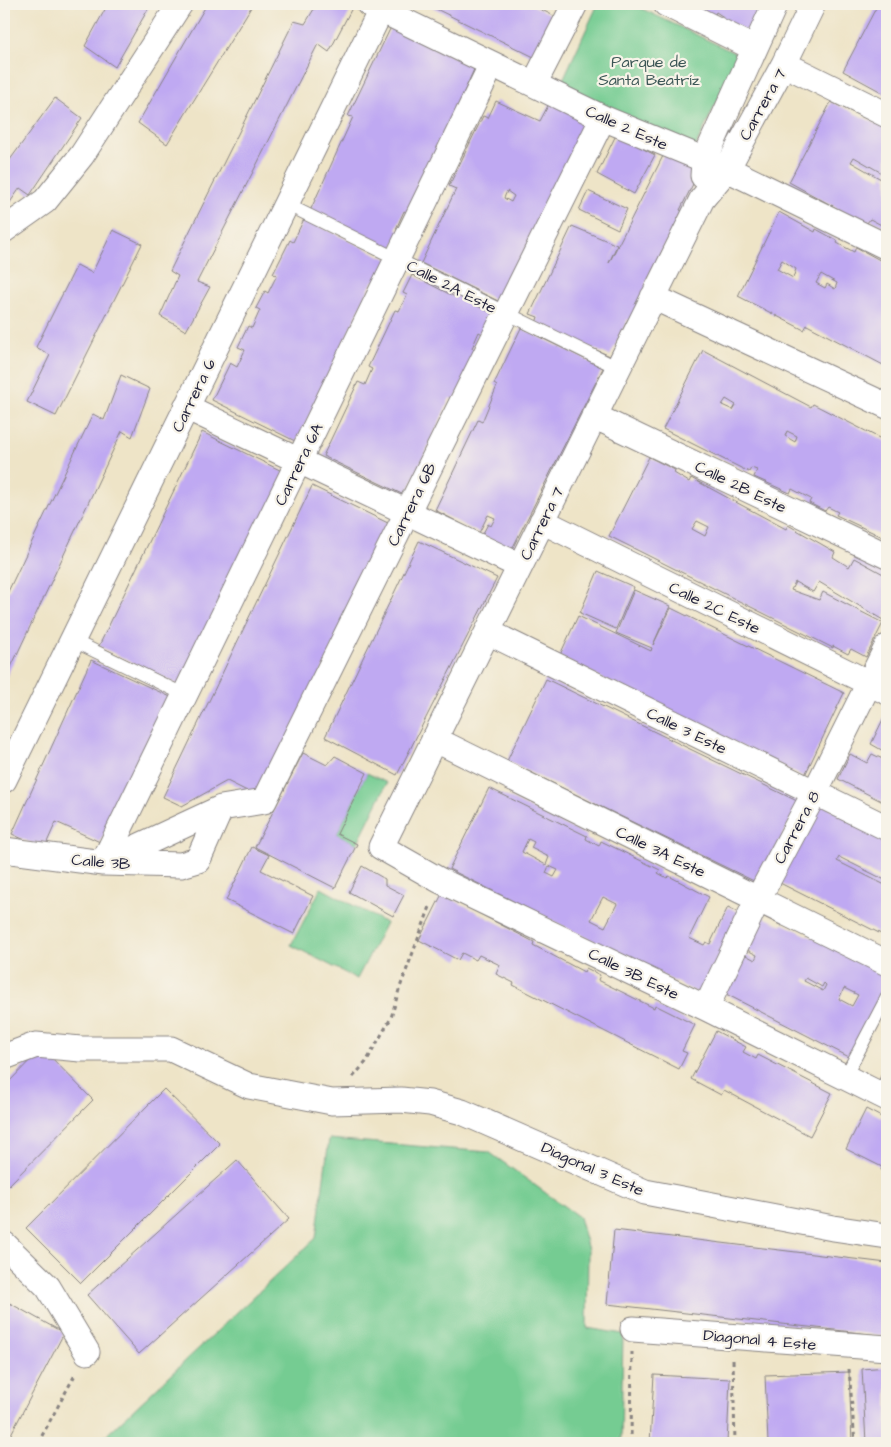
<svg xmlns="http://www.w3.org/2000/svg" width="891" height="1447" font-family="'Architects Daughter',sans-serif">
	<rect width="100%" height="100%" fill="#f7f3e8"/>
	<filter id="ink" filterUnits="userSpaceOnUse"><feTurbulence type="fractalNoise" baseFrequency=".02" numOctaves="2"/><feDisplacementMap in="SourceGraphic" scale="10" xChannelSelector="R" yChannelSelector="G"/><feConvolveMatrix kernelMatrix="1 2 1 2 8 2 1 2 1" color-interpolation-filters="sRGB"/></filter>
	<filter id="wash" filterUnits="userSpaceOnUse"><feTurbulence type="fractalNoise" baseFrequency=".0096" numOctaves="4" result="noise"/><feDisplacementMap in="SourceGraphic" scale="20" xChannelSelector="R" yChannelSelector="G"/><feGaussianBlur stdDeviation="1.12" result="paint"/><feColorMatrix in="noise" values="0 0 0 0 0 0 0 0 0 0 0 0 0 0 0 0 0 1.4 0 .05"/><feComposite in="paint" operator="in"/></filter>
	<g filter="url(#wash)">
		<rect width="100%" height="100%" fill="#eee4c7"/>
		<path fill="#74cc92" stroke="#4b7766" d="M598 4H632L739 55 694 150 560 86Z
			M367 773 387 783 357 844 337 834Z
			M321 888 386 923 357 979 291 945Z
			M329 1139 489 1152 579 1217 588 1250 587 1328 623 1334 621 1443H98L316 1238Z"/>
		<g id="blocks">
			<path fill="#bfa9f2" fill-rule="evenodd" d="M108 4H151L115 67 85 46Z
				M207 4H253L167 144 138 123Z
				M317 4H354L329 52 318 44 197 282 210 287 186 331 160 316 178 276 170 271 294 21 305 24Z
				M426 4H530L556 17 536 58Z
				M695 4H770L754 36 721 18 722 16 716 12 712 20 699 14 702 7Z
				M878 4H887V95L843 71Z
				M391 27 475 67 410 214 404 211 396 229 401 231 392 250 310 211 353 117 348 116Z
				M55 98 82 118 30 195 20 188 4 211V168Z
				M551 100 591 121 500 302 421 263 456 189 449 186 483 116 488 118 496 101 540 121ZM507 191 514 196 511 202 504 198Z
				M831 102 887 129V176L854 157 851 162 881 179 883 175 887 178V228L870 219 867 223 849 215 789 182Z
				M616 135 655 155 634 194 597 174Z
				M664 154 699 172 680 210 682 211 645 285 649 287 631 321 628 319 610 356 536 323 538 317 530 314 572 226 617 245 609 263Z
				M588 191 627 209 618 229 579 210Z
				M779 212 815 232 816 229 838 241 837 243 854 252 856 247 887 264V367L807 325 804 330 738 296ZM782 260 796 269 793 278 777 269ZM821 274 837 283 835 289 827 284 825 288 816 283Z
				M304 219 389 260 378 283 373 280 297 442 212 400 230 363 237 367 245 350 238 347 248 326 252 328 260 310 256 308 265 291 268 293 277 275 273 274 290 240 293 242Z
				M113 230 142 244 56 416 27 402 50 355 36 347 77 265 92 273Z
				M412 275 455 297 457 293 495 314 484 335 479 332 472 348 478 351 455 400 450 398 406 496 323 456 358 382 365 385 372 369 368 367 395 310 399 311 407 295 403 293Z
				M521 328 603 368 511 551 482 535 488 524 491 526 495 518 488 515 479 533 435 510 478 420 482 422 497 386 494 384Z
				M703 350 811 407 813 404 887 442V539L836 515 838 512 828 507 825 511 809 503 811 499 792 489 790 493 754 477 757 470 751 468 749 472 663 429ZM726 399 736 405 733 410 722 405ZM787 431 797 436 795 442 785 436Z
				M121 375 150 389 132 437 122 431 4 682V600L93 414 104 420Z
				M202 432 292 476 189 690 99 646Z
				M649 457 675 470 674 473 689 482 691 478 786 529 788 525 835 552 833 557 849 567 854 558 887 576V611L883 620 819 582 813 592 795 582 791 590 819 600 823 592 883 623 866 657 851 649 848 654 833 646V648L609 536ZM697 521 709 527 705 536 692 529Z
				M312 486 392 525 261 798 227 781 182 806 163 797Z
				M419 541 497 578 397 775 325 737Z
				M598 571 634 587 616 629 580 613Z
				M634 590 670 606 653 645 671 608 844 693 804 777 559 657 578 616 651 651 652 648 616 633Z
				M91 660 177 700 100 842 56 822 44 849 12 834Z
				M546 679 799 802 760 884 507 761Z
				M887 711V753L871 744Z
				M303 753 327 765 335 756 367 773 337 834 357 844 335 888 255 847Z
				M850 754 867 763 872 754 887 761V804L838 779Z
				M489 788 587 836 586 839 599 846 601 841 660 870 658 873 667 878 669 876 709 897 689 938 704 945 706 942 710 944 728 907 744 915 704 996 449 869ZM528 839 534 842 531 848 549 857 546 865 522 852ZM549 866 558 870 554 877 546 873ZM603 897 617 904 605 927 591 920Z
				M816 801 887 837V937L776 881ZM839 857 887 881 885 885 837 861Z
				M252 847 269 855 261 870 313 896 294 934 226 900Z
				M362 866 385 879V885L404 895 393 916 349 892Z
				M442 894 534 942 533 945 584 972 586 968 600 975 598 980 654 1008 655 1005 695 1025 682 1051 687 1053 679 1069 513 985 514 983 496 974 500 965 479 955 476 960 462 953 458 960 419 940Z
				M758 914 782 926 783 924 887 973V988L851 1058 724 993 744 954 755 960 757 955 741 947ZM806 978 822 987 824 983 826 985 823 991 804 981ZM844 988 858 995 852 1006 839 999Z
				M716 1031 746 1047 743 1052 756 1059 758 1055 832 1093 810 1136 724 1090 721 1095 691 1079Z
				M42 1048 93 1100 4 1190V1087Z
				M887 1062V1084L879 1080Z
				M164 1089 220 1144 81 1283 26 1228Z
				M866 1109 887 1120V1173L881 1170 882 1167 846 1149Z
				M237 1160 289 1219 139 1354 87 1295Z
				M614 1230 887 1263V1336L607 1304Z
				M4 1300 64 1333 10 1436 4 1433Z
				M887 1367V1443H866L862 1369Z
				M849 1372 852 1443H768L765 1375Z
				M654 1375 730 1379 727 1443H650Z"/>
		</g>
	</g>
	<g filter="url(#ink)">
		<use href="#blocks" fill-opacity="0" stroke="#888381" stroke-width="1"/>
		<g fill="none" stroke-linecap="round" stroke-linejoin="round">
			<defs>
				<path id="lane" d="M286 204 618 368
					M72 640 185 695
					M845 1077 887 997"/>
				<path id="street" d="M369 4 603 118 727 169 887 247
					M666 4 754 48
					M813 4 784 64 727 169 702 199 381 847 439 880 706 1008 887 1098
					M784 64 887 115
					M534 84 575 4
					M703 176 704 161 775 4
					M4 230 45 201 82 155 180 4
					M653 297 887 406
					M186 407 520 566
					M594 416 887 556
					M542 521 887 692
					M488 632 887 828
					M434 739 887 963
					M4 780 381 10
					M4 850 103 863 181 865 198 860 221 808
					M103 863 221 808 264 801 603 118
					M103 863 492 64
					M706 1008 758 899 815 792 887 647
					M4 1057 36 1045 81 1049H171L249 1086 332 1102 401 1100 430 1103 462 1112 645 1192 833 1228 887 1236
					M4 1244 48 1287 87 1352
					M633 1329 887 1348"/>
			</defs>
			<use href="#lane" stroke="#888381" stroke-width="14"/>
			<use href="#street" stroke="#888381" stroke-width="27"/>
			<path stroke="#888381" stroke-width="3" stroke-dasharray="4 4" stroke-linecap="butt" d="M353 1077 366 1062 391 1018 399 990 431 904
				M733 1360 735 1443
				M849 1369 855 1443
				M38 1443 76 1373
				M631 1443 632 1352"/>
			<use href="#lane" stroke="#fff" stroke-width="12"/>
			<use href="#street" stroke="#fff" stroke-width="25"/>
		</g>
	</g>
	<g text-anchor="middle" stroke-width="4.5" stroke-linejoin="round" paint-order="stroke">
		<g font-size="16" fill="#3b5555" stroke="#f7f3e8">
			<text x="649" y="67">Parque de<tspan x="649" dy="18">Santa Beatríz</tspan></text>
		</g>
		<g font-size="16" fill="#22223b" stroke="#f7f3e8">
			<text transform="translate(762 104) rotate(-61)" y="6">Carrera 7</text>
			<text transform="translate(627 127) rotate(24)" y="6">Calle 2 Este</text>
			<text transform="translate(452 286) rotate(27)" y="6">Calle 2A Este</text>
			<text transform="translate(193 395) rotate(-64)" y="6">Carrera 6</text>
			<text transform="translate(298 464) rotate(-64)" y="6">Carrera 6A</text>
			<text transform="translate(741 486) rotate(26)" y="6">Calle 2B Este</text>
			<text transform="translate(411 504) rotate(-64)" y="6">Carrera 6B</text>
			<text transform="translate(541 523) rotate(-64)" y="6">Carrera 7</text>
			<text transform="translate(715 607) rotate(26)" y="6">Calle 2C Este</text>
			<text transform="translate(687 730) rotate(26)" y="6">Calle 3 Este</text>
			<text transform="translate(796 827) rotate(-62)" y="6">Carrera 8</text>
			<text transform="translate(661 851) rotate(26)" y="6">Calle 3A Este</text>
			<text transform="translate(101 861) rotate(5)" y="6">Calle 3B</text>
			<text transform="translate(634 973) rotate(26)" y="6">Calle 3B Este</text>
			<text transform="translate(593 1168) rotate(24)" y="6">Diagonal 3 Este</text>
			<text transform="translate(760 1339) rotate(5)" y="6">Diagonal 4 Este</text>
		</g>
	</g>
	<rect width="891" height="1447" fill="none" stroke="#f7f3e8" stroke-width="20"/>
</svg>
